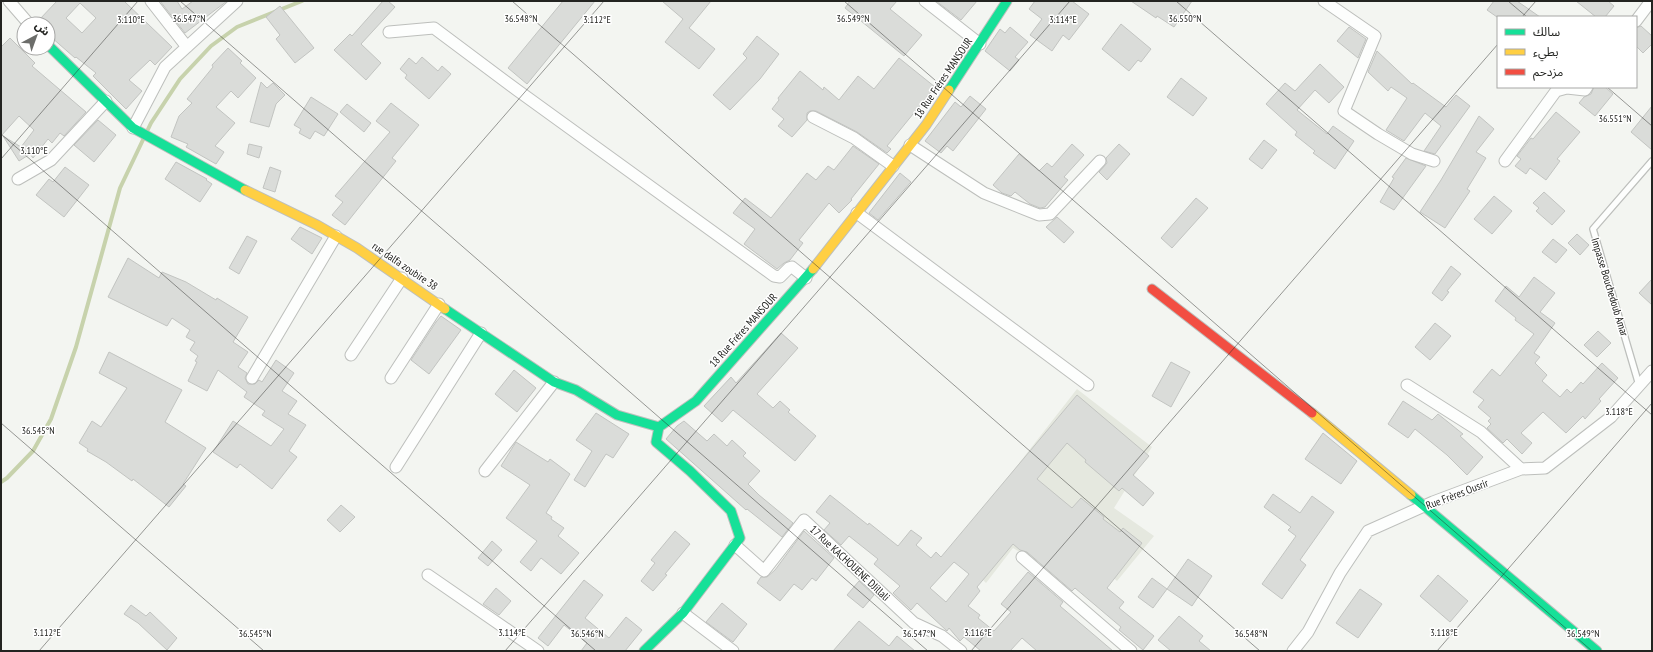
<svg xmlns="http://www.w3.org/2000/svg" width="1653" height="652" font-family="'PT Sans Narrow','Noto Sans Arabic',sans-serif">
	<rect width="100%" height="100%" fill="#f3f5f1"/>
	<path fill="#e5e8df" d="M1077 389 1152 447 1114 508 1154 536 1117 581 1059 531 1037 562 1013 548 986 583 952 549Z"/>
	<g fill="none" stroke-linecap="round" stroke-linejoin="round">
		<path stroke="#c7d2ac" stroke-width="4" d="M1 482 7 478 33 451 51 419 76 347 120 188 151 123 180 79 211 46 237 27 302 1"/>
	</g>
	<path fill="#dadcd9" stroke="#c2c4c1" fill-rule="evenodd" d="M57 1H124L172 47 155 65 150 60 129 80 142 91 126 109 93 76 96 73 76 57 75 58 51 37 54 34 48 29V24H43L39 20ZM80 3 96 18 82 33 66 18Z
		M160 1H177L182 9 193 1H227L185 33Z
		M383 1H388L395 7 361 44 381 63 366 80 334 50 350 34 352 36Z
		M563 1H595L527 84 508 68Z
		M662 1H711L689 28 715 49 699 69 665 42 683 19Z
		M850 1H897L890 9 922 35 904 56 845 8Z
		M936 1H977L961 20Z
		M1035 1H1072L1089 14 1069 40 1063 35 1052 51 1030 35 1042 19 1029 9Z
		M1131 1H1192L1174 27 1157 16 1156 18Z
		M1494 1H1517L1540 17H1497L1487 10Z
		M1576 1H1608L1614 6 1605 17H1596Z
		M280 6 314 48 295 63 276 39 280 35 266 17Z
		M1121 24 1151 49 1141 62 1138 60 1129 71 1102 49Z
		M1641 26 1652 36V44L1643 53 1636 46V28Z
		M1010 27 1028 42 1015 57 1019 60 1010 71 985 51 1000 29 1005 33Z
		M1349 27 1366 39 1358 58 1337 41Z
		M757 36 779 54 760 79 730 110 713 95 747 58 743 54Z
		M10 38 35 63 32 66 86 112 64 136 60 133 52 143 48 139 33 158 30 154 19 161 3 136 21 147 34 130 19 116 1 136V47Z
		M228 48 242 61 240 63 256 78 238 98 231 91 216 107 235 123 215 146 224 152 216 164 186 147 188 144 171 137 179 116 192 103 187 99 213 67 212 65Z
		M1377 51 1412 84 1413 83 1446 107 1456 95 1470 106 1435 154 1424 151 1441 126 1425 113 1404 141 1386 130 1407 98 1391 87 1388 91 1368 72Z
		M422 57 438 71 442 66 451 74 429 99 405 78 407 75 400 69 409 58 416 64Z
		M899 58 935 87 887 146 891 149 887 153 857 132 816 111H810L807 113V120L792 137 778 126 784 119 772 109 779 100 778 98 800 71 823 90 824 87 839 100 858 76 874 89Z
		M1320 64 1344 87 1329 103 1315 90 1297 110 1327 134 1333 126 1354 141 1335 169 1313 153 1315 151 1295 135 1297 132 1266 104 1285 83 1295 91Z
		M1181 78 1207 98 1193 116 1167 97Z
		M261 82 267 88 273 83 285 95 276 104 269 127 250 122Z
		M1594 87H1605L1613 94 1595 116 1579 103 1584 97 1591 94Z
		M970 96 986 109 953 151 947 146 941 153 925 141 955 102 961 107Z
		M311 97 338 114 324 136 315 131 310 139 299 133 301 129 294 125Z
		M391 103 419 125 392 158 396 161 345 225 332 215 343 202 335 196 390 132 376 121Z
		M347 104 371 123 364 132 340 112Z
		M1652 106V150L1631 132Z
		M1556 112 1580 132 1557 159 1560 161 1546 180 1530 168 1526 174 1515 166 1521 159 1517 156 1531 138 1533 139Z
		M1479 116 1494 129 1476 152 1486 158 1467 189 1470 191 1445 228 1420 212 1441 180Z
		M98 120 116 135 94 162 74 145Z
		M1264 140 1277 150 1262 169 1249 159Z
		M249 144 262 147 259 158 247 154Z
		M1072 144 1084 155 1064 177 1068 180 1045 207 1040 208 1030 204 1015 192 1011 196 1002 193 993 185 1019 154 1039 171 1047 163 1052 167Z
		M1119 144 1130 154 1107 180 1099 172 1107 163 1106 158Z
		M853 146 879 164 851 199 852 200 839 213 829 203 799 240 803 243 790 260 784 263 777 269 744 244 755 229 733 213 745 198 771 218 807 173 816 180 828 166 834 170Z
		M1406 158 1426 166 1394 210 1380 202 1394 178 1392 177Z
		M176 162 207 179 206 180 212 184 200 202 165 179Z
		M65 167 89 185 64 217 36 195 49 179 53 182Z
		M270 167 281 171 275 192 263 188Z
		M900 173 911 182 878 220 869 213Z
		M1544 192 1565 211 1552 225 1536 211 1539 208 1533 203Z
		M1494 196 1512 211 1492 234 1474 219Z
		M1196 198 1208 208 1172 248 1161 238Z
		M1057 217 1074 232 1064 243 1046 227Z
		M300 227 322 238 312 254 291 239Z
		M1577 234 1589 245 1580 255 1568 243Z
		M247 236 257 241 239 274 229 268Z
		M1553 239 1567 250 1556 263 1542 252Z
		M128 258 159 278 162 272 186 282 216 300 217 298 248 317 233 342 248 352 238 367 247 373 245 378 248 384H255L259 380 262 382 276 360 294 373 282 391 297 401 288 414 306 425 289 451 297 457 272 489 240 464 237 468 213 452 233 421 271 446 284 429 262 415 265 411 244 397 247 392 218 370 207 391 188 381 197 362 195 361 198 356 190 350 195 342 186 337 190 330 172 318 167 326 108 297Z
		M1451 266 1461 274 1447 291 1449 292 1442 301 1432 293Z
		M1534 277 1555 293 1540 312 1555 323 1534 353 1540 357 1535 363 1547 375 1542 381 1560 397 1567 389 1571 393 1581 382 1583 384 1602 363 1618 378 1599 399 1601 401 1585 419 1583 416 1566 433 1543 412 1521 433 1532 443 1522 454 1507 439 1503 443 1487 428 1491 424 1488 421 1491 418 1478 407 1484 400 1473 392 1492 369 1500 376 1534 334 1515 320 1516 318 1495 301 1506 286 1519 297Z
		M1652 279V305L1639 293Z
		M441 316 461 330 429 374 411 360 436 322Z
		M1435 323 1451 336 1430 360 1415 347Z
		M1598 331 1611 343 1597 357 1584 345Z
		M781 333 798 348 757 394 773 408 780 401 790 410 788 412 816 436 795 461 733 410 722 422 704 406 731 377 736 383Z
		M109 352 182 390 165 422 206 448 183 484 186 486 169 507 133 479 132 481 106 462 87 451 88 449 79 443 92 421 101 427 127 388 99 373Z
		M1171 362 1190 372 1171 407 1152 396Z
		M514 370 536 388 517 412 495 394Z
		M1077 395 1149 456 1133 475 1154 493 1143 506 1122 488 1119 491 1085 462 1086 460 1067 443 1037 479 1072 508 1081 498 1104 517 1103 519 1120 532 1123 528 1142 543 1107 588 1124 602 1119 608 1154 636 1143 650 1119 630 1121 627 1075 588 1072 591 1027 552 1020 550 1013 544 977 587 980 591 968 606 980 615 978 618 994 631 1011 612 1001 604 1028 572 1063 602 1060 606 1113 651H1037L1022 638 1010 651H981L964 637 960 641 949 628 947 631 917 603 911 610 893 593 900 586 874 564 878 559 849 536 841 545 824 530 830 523 816 512 830 495 868 525 869 523 898 546 911 530 922 538 916 545 931 558 936 552 941 557ZM954 562 969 574 946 602 930 588Z
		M1403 401 1432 420 1438 414 1463 434 1460 436 1483 457 1467 475 1447 455 1415 429 1408 438 1388 424Z
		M596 413 629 434 613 458 606 454 585 487 574 480 592 451 576 440Z
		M684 421 707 441 714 434 727 446 732 440 746 453 743 456 760 471 748 484 759 495 793 523 782 537 747 509 746 510 666 439 677 426Z
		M1323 433 1357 461 1341 484 1305 459Z
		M516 442 548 462 550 459 570 474 546 513 552 517 551 519 564 528 558 536 579 553 561 574 541 558 531 571 520 562 537 541 506 518 530 485 501 466Z
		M1273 494 1300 513 1312 496 1334 512 1300 560 1306 565 1282 599 1262 584 1296 536 1288 530 1291 527 1264 507Z
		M341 505 355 517 340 532 327 520Z
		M675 531 690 544 665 574 667 575 653 591 641 581 655 563 651 560Z
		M804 531 834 558 816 581 812 578 802 590 794 584 780 601 757 583 761 577H767L775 570Z
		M492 541 502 550 488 566 478 558Z
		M1188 559 1212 576 1192 606 1167 589Z
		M1438 575 1468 601 1450 622 1420 596Z
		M1152 578 1167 589 1153 608 1138 597Z
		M584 580 603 595 585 618 609 638 626 617 642 630 625 651H581L587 643 564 625 548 646 538 638Z
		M859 581 874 595 863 608 847 595Z
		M496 588 511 601 499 615 483 604Z
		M1360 589 1382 604 1358 638 1336 623Z
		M722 603 747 624 733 642 706 622Z
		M131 605 146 616 150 612 177 638 167 650 138 623 124 614Z
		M1179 616 1203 636 1199 641 1211 651H1171L1158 640Z
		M859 621 889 646 897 636 915 651H833Z"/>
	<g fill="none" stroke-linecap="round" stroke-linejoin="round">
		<defs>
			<path id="lane" d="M1639 385 1593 229 1652 161"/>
			<path id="street" d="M9 1 29 24
				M151 1 187 47
				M925 1 980 44
				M1324 1 1375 36 1344 111 1378 134 1412 154 1434 161
				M1636 21 1651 1
				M389 32 434 28 517 90 774 276 780 277 789 268 792 267 806 278
				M813 117 854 138 893 166
				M133 128 165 67 237 1
				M910 145 984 193 1039 215 1050 214 1100 161
				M1505 161 1556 91 1567 88 1585 90 1587 87
				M18 179 51 160 106 101
				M857 213 1088 385
				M351 355 402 278
				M252 378 336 236
				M391 378 439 304
				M1407 385 1481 432 1521 469
				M396 467 481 333
				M485 471 554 382
				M735 545 764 571 804 520 914 623 942 636 961 651
				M1022 557 1131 651
				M428 575 538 651
				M683 613 733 651
				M1293 651 1308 632 1340 573 1368 531 1433 502 1521 469 1545 468 1611 417 1652 371"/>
			<path id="fast" d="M48 45 133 128 245 190
				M949 90 1007 1
				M445 309 554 382 576 390 617 415 659 427
				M1411 495 1597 651
				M644 651 683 613 740 538 731 511 690 471 656 442 659 427 696 401 813 269"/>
			<path id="slow" d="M245 190 317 225 357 248 445 309
				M813 269 926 125 949 90
				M1312 413 1411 495"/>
			<path id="jam" d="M1152 289 1312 413"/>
		</defs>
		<use href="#lane" stroke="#bdbfbc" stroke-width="8"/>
		<use href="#street" stroke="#bdbfbc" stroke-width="13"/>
		<use href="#fast" stroke="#bdbfbc" stroke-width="11"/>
		<use href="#slow" stroke="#bdbfbc" stroke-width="11"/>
		<use href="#jam" stroke="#bdbfbc" stroke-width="11"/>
		<use href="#lane" stroke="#fdfefd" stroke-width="5.5"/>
		<use href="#street" stroke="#fdfefd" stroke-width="11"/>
		<use href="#fast" stroke="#16e098" stroke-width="9"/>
		<use href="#slow" stroke="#ffcf43" stroke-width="9"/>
		<use href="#jam" stroke="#f24e42" stroke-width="9"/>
	</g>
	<path fill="none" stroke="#232421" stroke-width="1" stroke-opacity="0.45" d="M180 1 928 651M512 1 1260 651M844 1 1592 651M1176 1 1652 415M1508 1 1527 17M1522 17 1536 1M1607 87 1652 126M1 134 596 651M1 159 138 1M1 423 264 651M39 651 604 1M505 651 1070 1M971 651 1498 44M1437 651 1652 403"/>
	<g text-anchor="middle" stroke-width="3" stroke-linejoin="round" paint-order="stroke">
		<g font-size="11" fill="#232421" stroke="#fff">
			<text transform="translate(943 78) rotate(-56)" y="4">18 Rue Fréres MANSOUR</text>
			<text transform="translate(405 266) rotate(34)" y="4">rue dalfa zoubire 38</text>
			<text transform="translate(1610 287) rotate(73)" y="4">Impasse Bouchedoub Amar</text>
			<text transform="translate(743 330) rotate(-48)" y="4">18 Rue Fréres MANSOUR</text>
			<text transform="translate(1457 494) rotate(-21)" y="4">Rue Frères Ousrir</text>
			<text transform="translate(850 563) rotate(43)" y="4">17 Rue KACHOUENE DJillali</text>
		</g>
	</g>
	<g font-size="10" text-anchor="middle" fill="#232421" stroke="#fff" stroke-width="3" stroke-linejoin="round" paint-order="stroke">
		<text x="189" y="22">36.547°N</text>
		<text x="521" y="22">36.548°N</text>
		<text x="853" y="22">36.549°N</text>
		<text x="1185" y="22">36.550°N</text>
		<text x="131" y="23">3.110°E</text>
		<text x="597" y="23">3.112°E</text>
		<text x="1063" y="23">3.114°E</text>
		<text x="1615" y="122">36.551°N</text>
		<text x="34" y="154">3.110°E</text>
		<text x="1619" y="415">3.118°E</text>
		<text x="38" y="434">36.545°N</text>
		<text x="47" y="636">3.112°E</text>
		<text x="512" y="636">3.114°E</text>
		<text x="978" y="636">3.116°E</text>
		<text x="1444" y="636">3.118°E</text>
		<text x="255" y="637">36.545°N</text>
		<text x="587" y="637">36.546°N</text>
		<text x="919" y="637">36.547°N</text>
		<text x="1251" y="637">36.548°N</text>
		<text x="1583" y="637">36.549°N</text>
	</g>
	<rect width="1653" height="652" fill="none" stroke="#232421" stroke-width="4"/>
	<rect x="1497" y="16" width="140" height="72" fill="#ffffff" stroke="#a7a7a6"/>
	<rect x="1505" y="29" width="20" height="6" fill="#16e098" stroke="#a7a7a6"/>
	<text x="1533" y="36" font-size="12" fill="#232421">سالك</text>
	<rect x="1505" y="49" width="20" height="6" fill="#ffcf43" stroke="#a7a7a6"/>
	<text x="1533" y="56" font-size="12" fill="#232421">بطيء</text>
	<rect x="1505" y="69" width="20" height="6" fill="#f24e42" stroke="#a7a7a6"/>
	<text x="1533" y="76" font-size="12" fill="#232421">مزدحم</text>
	<g transform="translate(36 36) rotate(41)"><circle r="19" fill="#ffffff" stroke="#a7a7a6"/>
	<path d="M0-3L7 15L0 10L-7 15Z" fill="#6c6d6a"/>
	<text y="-6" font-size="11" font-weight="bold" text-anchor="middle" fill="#232421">ش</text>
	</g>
</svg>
